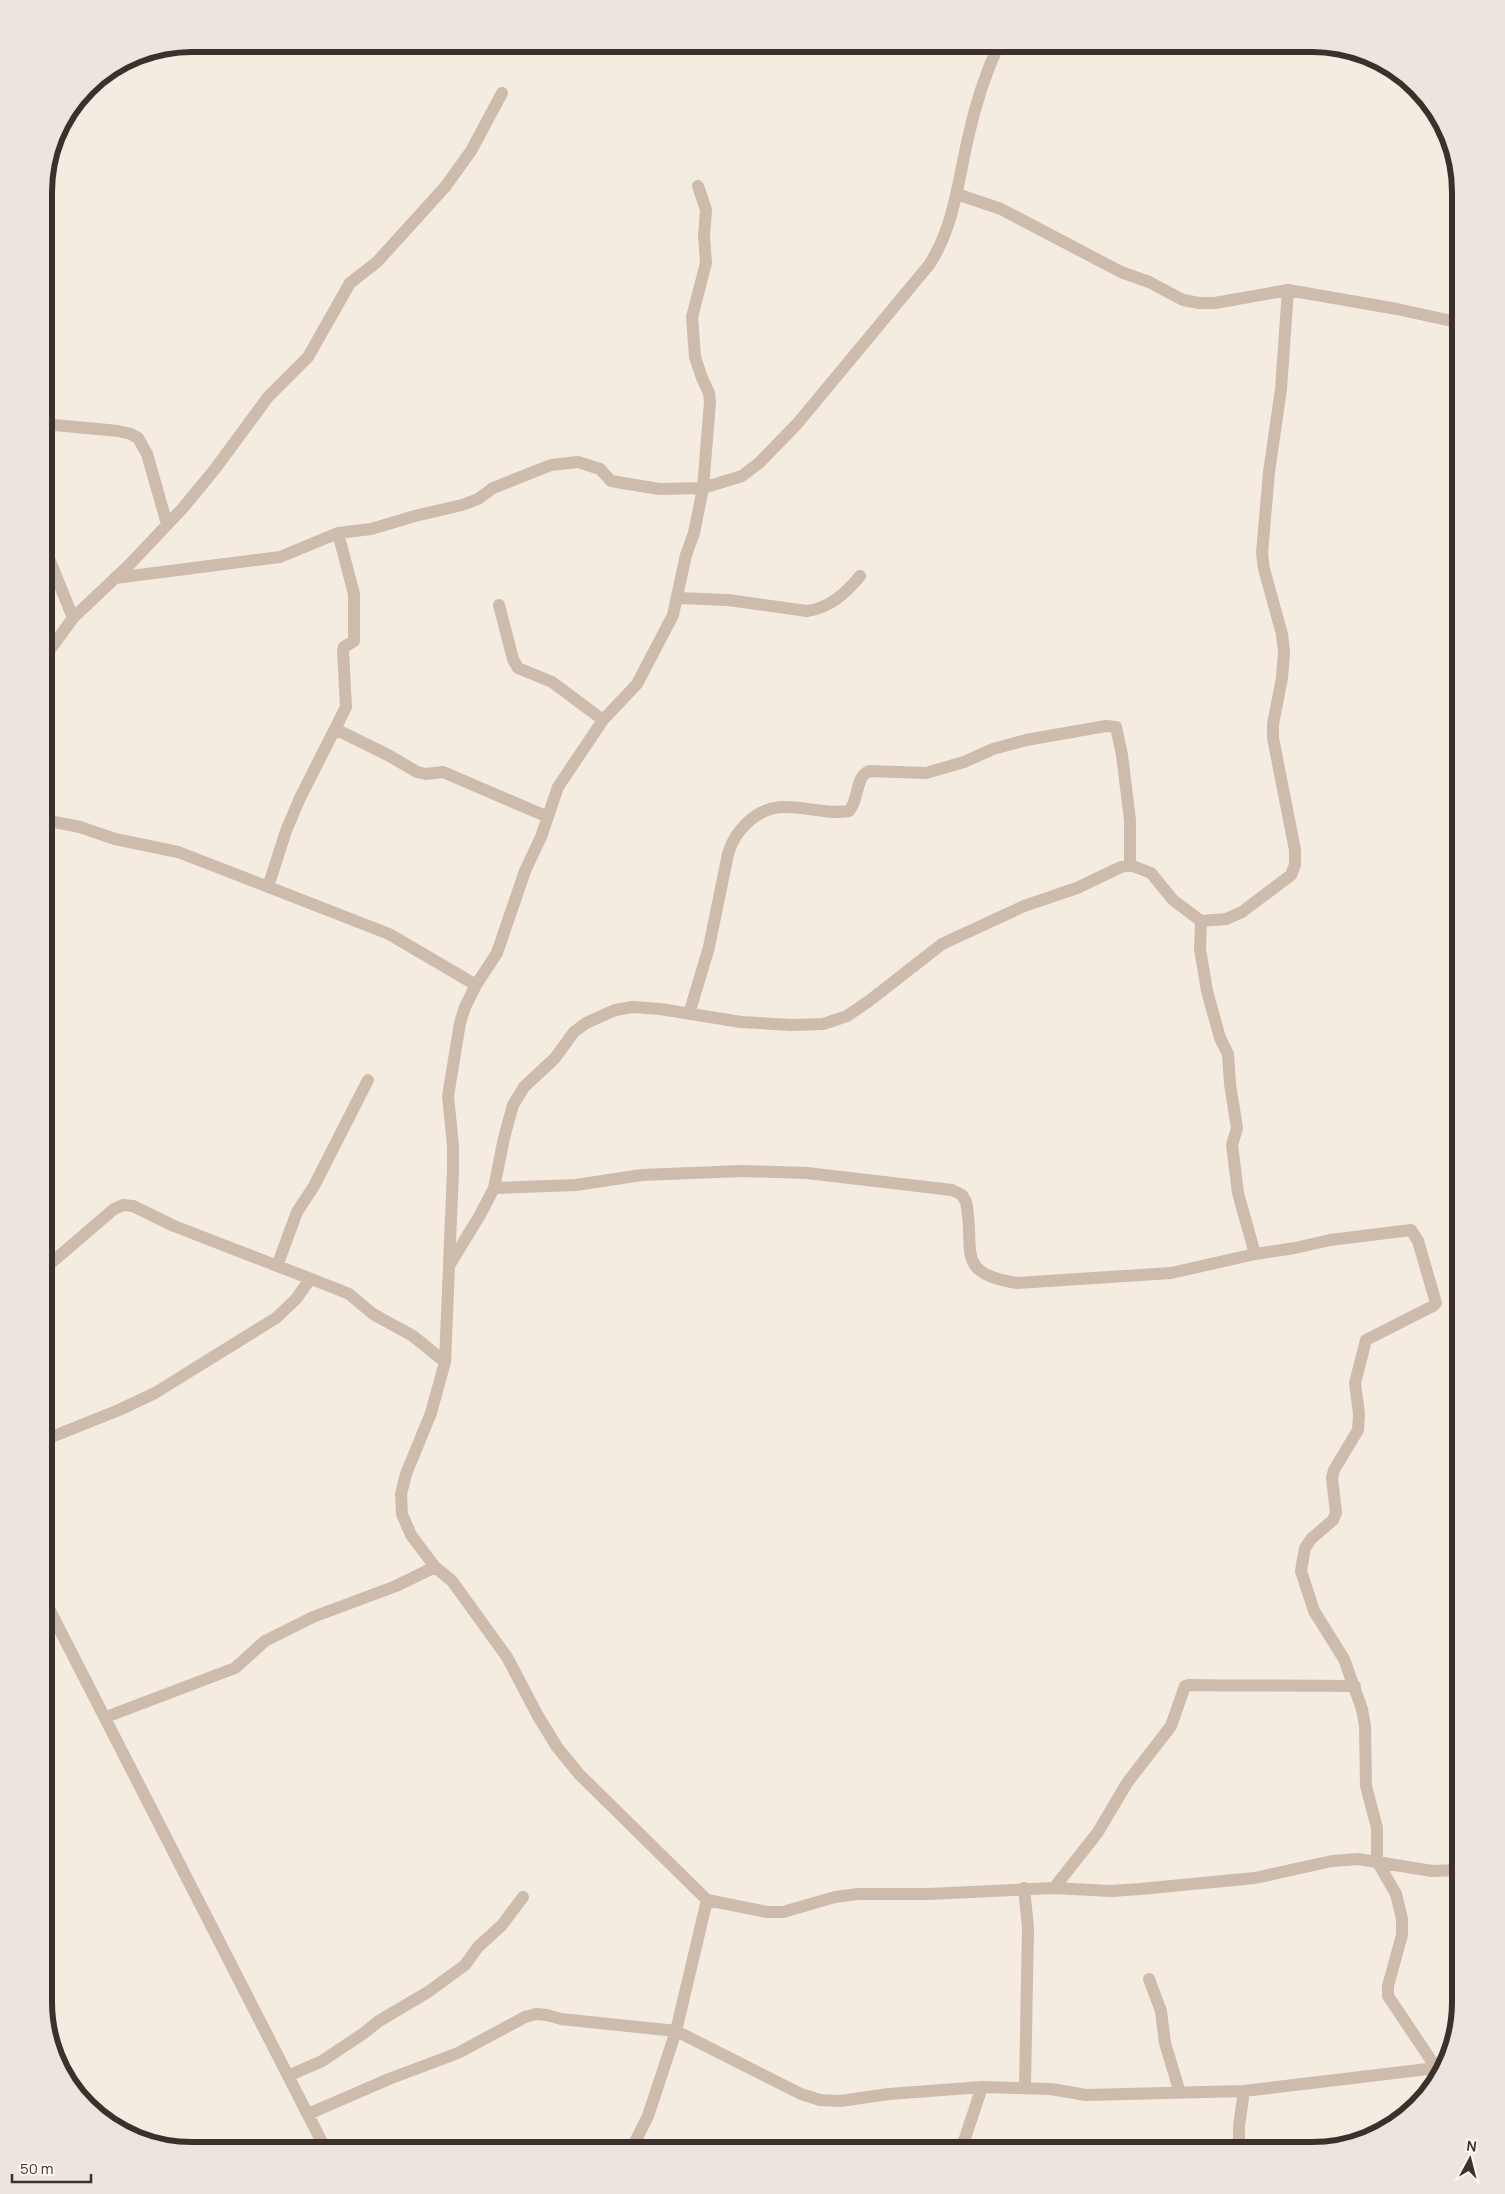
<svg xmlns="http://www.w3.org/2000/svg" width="1505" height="2194" font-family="Manrope,sans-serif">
	<rect width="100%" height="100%" fill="#f4ebe1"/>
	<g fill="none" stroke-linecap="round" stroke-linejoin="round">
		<path stroke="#cdbbac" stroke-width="12" d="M698 186 706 210 704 236 706 263 692 317 695 357 702 378 709 393 710 402 703 488 694 533 686 555 673 615 637 684 603 720 558 787 541 837 525 871 497 953 476 985 465 1007 460 1023 448 1096 453 1146V1170L445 1362 431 1413 406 1474 401 1494 402 1514 411 1535 435 1567 452 1581 507 1657 538 1716 557 1747 579 1774 707 1900 767 1912H783L835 1897 858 1894H928L1054 1888 1111 1891 1140 1889 1255 1878 1332 1861 1358 1859 1432 1871 1461 1870
			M957 194 1001 209 1121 272 1149 282 1183 300 1199 303H1215L1288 290 1397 309 1461 323
			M44 424 118 431 131 434 138 438 147 454 167 524
			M44 546 73 618
			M115 578 280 557 338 533 371 529 415 516 462 505 478 499 493 488 551 465 578 462 600 469 611 481 659 489 703 488 742 476 759 463 797 424 929 265C954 227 958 181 968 138 975 106 985 74 999 44
			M678 598 728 600 807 611C830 608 846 593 860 576
			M499 605 513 659 518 668 552 682 603 720
			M44 658 73 618 130 564 182 509 215 469 268 397 308 357 350 283 377 262 445 187 471 151 502 93
			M335 729 388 755 417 772 426 774 443 772 548 817
			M44 820 80 827 115 839 178 852 235 874 389 934 476 985
			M268 887 286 831 300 798 346 707 343 651 344 647 354 641V594L338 533
			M1201 921 1200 949 1207 991 1220 1038 1228 1054 1230 1084 1237 1128 1232 1145 1238 1193 1255 1254
			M689 1014 709 947 728 854C732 840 738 832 748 822 780 792 813 817 849 811 859 800 855 777 869 771L926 773 964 762 993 749 1026 740 1106 726 1116 727 1122 755 1130 820V865
			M494 1188 576 1185 642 1175 742 1171 807 1173 952 1190 962 1195 966 1202C976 1251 953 1273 1017 1283L1171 1273 1255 1254 1295 1248 1330 1240 1411 1230 1418 1241 1436 1303 1433 1306 1366 1340 1355 1383 1359 1414 1358 1430 1334 1470 1332 1478 1336 1513 1333 1520 1311 1539 1305 1548 1301 1571 1314 1611 1344 1659 1362 1709 1365 1726 1366 1786 1377 1828V1861L1396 1894 1402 1919V1935L1388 1986V1996L1441 2075
			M277 1266 297 1212 314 1186 368 1080
			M449 1266 480 1215 494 1188 504 1138 513 1105 524 1087 555 1058 574 1032 586 1023 615 1010 633 1007 660 1009 741 1022 792 1025 823 1024 847 1016 869 1001 942 944 1024 906 1077 888 1121 867 1130 865 1151 873 1173 900 1201 921 1226 919 1242 912 1291 875 1295 865V850L1273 738V724L1282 678 1284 652 1282 634 1264 569 1262 553 1269 472 1281 389 1288 290
			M44 1269 114 1209 123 1205 133 1206 174 1226 337 1289 349 1294 373 1314 413 1336 445 1362
			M44 1440 119 1410 155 1393 276 1318 296 1299 310 1279
			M44 1599 326 2150
			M106 1717 235 1668 265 1641 313 1617 396 1586 435 1567
			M1024 1888 1028 1928 1025 2087
			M1054 1888 1098 1832 1127 1783 1171 1726 1185 1686 1189 1685C1244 1686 1299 1685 1355 1686
			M1149 1979 1161 2011 1165 2043 1180 2093
			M288 2076 322 2061 364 2033 379 2021 428 1992 465 1965 478 1947 502 1925 523 1897
			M308 2114 389 2079 458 2053 525 2017 536 2014 547 2015 561 2019 676 2031 801 2094 820 2100 840 2101 889 2094 982 2087 1051 2089 1086 2095 1244 2091 1436 2068
			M631 2150 648 2116 676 2031 707 1900
			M961 2150 982 2087
			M1239 2150V2126L1244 2091"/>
	</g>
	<path d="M0 0H1505V2194H0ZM192 52H1312A140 140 0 0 1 1452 192V2002A140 140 0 0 1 1312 2142H192A140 140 0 0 1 52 2002V192A140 140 0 0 1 192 52Z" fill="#ece5de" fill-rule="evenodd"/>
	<path fill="none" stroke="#3b302b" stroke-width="6" d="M192 52H1312A140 140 0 0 1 1452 192V2002A140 140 0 0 1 1312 2142H192A140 140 0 0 1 52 2002V192A140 140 0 0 1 192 52Z"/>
	<g transform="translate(1470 2159) rotate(7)" stroke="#fbf5ee" stroke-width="4" paint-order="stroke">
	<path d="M0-4L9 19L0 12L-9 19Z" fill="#3b302b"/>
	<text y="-8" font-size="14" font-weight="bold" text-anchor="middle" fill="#3b302b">N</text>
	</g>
	<path d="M12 2174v8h79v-8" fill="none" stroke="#3b302b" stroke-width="2.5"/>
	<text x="20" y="2174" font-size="15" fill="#3b302b" stroke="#fbf5ee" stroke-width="4" paint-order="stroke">50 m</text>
</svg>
